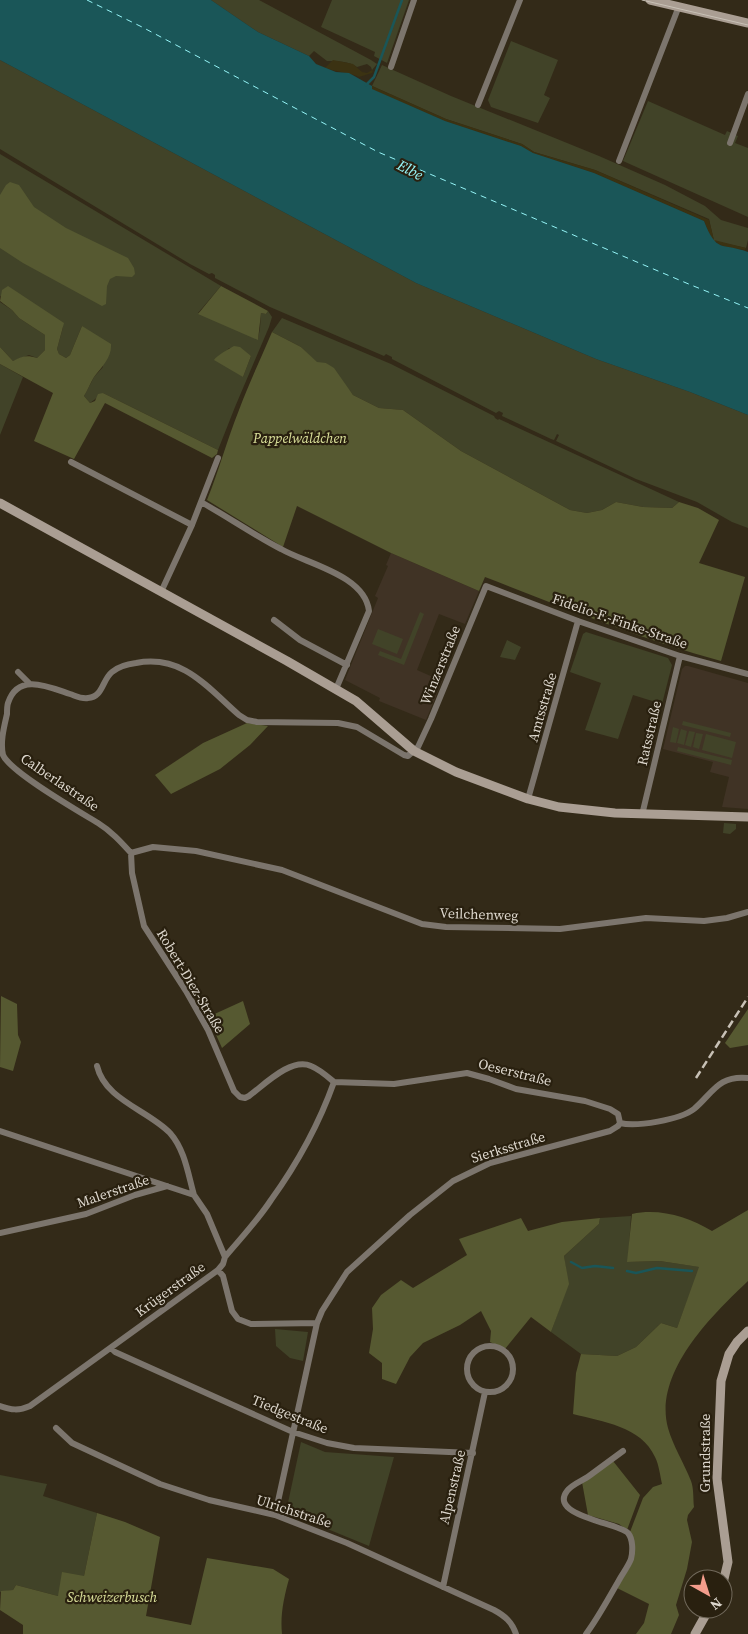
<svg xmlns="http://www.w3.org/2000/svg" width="748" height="1634" font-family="'Source Serif 4',serif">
	<rect width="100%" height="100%" fill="#332a18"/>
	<path fill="#403325" d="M391 553 479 591 465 624 439 614 417 670 442 681 426 720 379 701 380 698 345 680 378 598 375 596 388 566 386 565Z
		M685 666H688L748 683V809L722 807 729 777 710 772 713 762 663 749 682 669Z"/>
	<path fill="#414328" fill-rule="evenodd" d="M211 0H259L371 60 377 64 372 70 371 67 367 64 357 67C349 61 336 61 327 61L314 51 309 56 258 32Z
		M332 0H409L387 63 374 56 375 52 321 27Z
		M511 41 558 60 544 95 550 98 538 123 491 107 488 100Z
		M0 60 416 283 596 359 690 392 748 415V528L732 522 697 502 636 479 556 441 559 435 557 434 554 440 551 439 502 416 503 413 499 411 496 413 392 359V357L386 354 384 356 270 307 215 278V275L212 273 209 274 190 264 0 149Z
		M382 65 451 96 599 156 665 185 705 206 721 220 748 228V240L746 248 714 241 709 219 595 170 534 152 522 144 446 119 372 86Z
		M648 101 725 135 727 131 738 136 735 143 748 148V217L623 161Z
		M0 154 221 286 198 313 258 339 260 328 261 313 266 314 268 311 272 317 269 327 235 407 218 450 103 393 90 403 84 396 94 377 103 367 82 326 70 355 66 358 59 354 57 349 63 327 0 296ZM229 348 251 356 243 377 225 353Z
		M0 296V302L12 310 19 318 45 335V350L37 358 29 355 13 361 0 347Z
		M282 318 391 364 494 416 495 418 498 420 499 419 679 502 672 508 643 507 616 502 602 510 587 513 570 510 461 451 403 410 379 408 353 395 326 363H317L301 347 272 332Z
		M0 364 23 377 0 435Z
		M420 612 424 614 404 665 378 655 380 651 401 659Z
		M378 629 403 639 397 654 372 644Z
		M586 632 668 658 672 665 662 704 633 695 618 739 585 730 601 683 570 672 583 634Z
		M507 640 521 647 515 660 500 657Z
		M683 721 731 733 730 737 682 725Z
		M673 727 679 729 676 743 670 742Z
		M681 729 687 731 684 745 677 743Z
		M689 731 695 732 691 747 685 745Z
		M696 733 703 734 699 749 693 747Z
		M706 734 736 742 732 758 702 750Z
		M678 747 732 760 731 765 677 751Z
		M724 823 736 824V829L730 834 723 833Z
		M631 1216 628 1262 660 1261 700 1267 677 1328 661 1323 636 1347 617 1356 581 1354 551 1332 568 1284 564 1256 599 1224 600 1218Z
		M275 1329 308 1332 303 1361 290 1358 276 1346Z
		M301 1442 325 1452 394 1457 369 1546 286 1512Z
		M0 1475 47 1484 43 1496 97 1513 84 1576 58 1596 16 1585 13 1590 0 1592Z"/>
	<path fill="#565931" d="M10 182 19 185 34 207 66 228 128 258 134 268 135 274 132 277 116 276 110 279 107 286 106 304 102 306 23 263 0 248V195L6 185Z
		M8 286 64 323 57 349 59 354 66 358 70 355 82 326 111 344C112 357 102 367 94 377 90 383 88 390 84 396L90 403 95 401 98 394 103 393 218 450 217 454 212 458 105 403 74 459 34 441 53 393 0 364V347L13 361C22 356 27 355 37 358L45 350V335L19 318 12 310 0 301 2 290Z
		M221 286 268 311 266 314 261 313 258 340 198 314Z
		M272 332 301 347 317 362 326 363 334 368 353 395 379 408 403 410 461 451 570 510 587 513 602 510 616 502 643 507 672 508 679 502 698 508 719 520 699 563 745 577 721 661C640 639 563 607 485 577L479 591 391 553 297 506 283 547 207 500C219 470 227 440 239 410 249 383 261 358 272 332Z
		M234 346 240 347 251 356 243 377 214 360C217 355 229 349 234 346Z
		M247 723 268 726 250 745 220 769 171 794 155 775 203 743Z
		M1 996 17 1004 18 1035 21 1042 13 1071 0 1067Z
		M243 1001 250 1024 222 1048 208 1017Z
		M748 1009V1045L730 1048 725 1043Z
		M748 1210V1281C712 1315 653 1373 668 1428 673 1446 684 1463 691 1481 694 1489 693 1499 694 1507L688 1515 687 1520 692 1542 687 1569 676 1605 679 1615 671 1634H636L644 1623 649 1604 617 1588 630 1567V1532L643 1498 653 1487 662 1484C660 1475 659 1465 655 1457 641 1426 603 1422 573 1414L576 1373 581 1354 617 1356 636 1347 661 1323 677 1328 699 1267 660 1261 627 1262 632 1214C660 1208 688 1217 712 1231Z
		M521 1218 528 1231 562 1222 600 1218 599 1224 564 1256 569 1284 551 1332 531 1317 505 1349 490 1342 491 1331 481 1311 460 1325 423 1343 410 1357 396 1384 382 1379V1363L369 1353 373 1329 372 1308 381 1295 401 1280 413 1288 467 1255 459 1239Z
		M613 1461 640 1495 627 1530 619 1524 588 1515 582 1482Z
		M97 1513 125 1522 160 1537 146 1616 191 1625 207 1558 273 1569 289 1579C284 1597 280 1615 282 1634H23V1625L0 1610 1 1591 13 1590 16 1585 58 1596 62 1572 84 1576Z"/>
	<path fill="#3b3212" d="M333 60 353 64 362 72 367 73 372 70 373 71 372 73 359 77C348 72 337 72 325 68Z
		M372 86 446 119 522 144 534 152 595 170 709 220 714 240 746 248 745 250C719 246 714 247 704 221L594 173 533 153 521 146 445 121 371 89Z"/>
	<path fill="#1a5658" d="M0 0H211L258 32 309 56 316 64 336 72 349 73 372 86V89L445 121 521 146 533 153 594 173 704 221C717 254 721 242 748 252V415L690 392 596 359 416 283 0 60Z"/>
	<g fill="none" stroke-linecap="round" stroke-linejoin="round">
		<path stroke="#1a5658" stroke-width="2.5" d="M366 85 374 77 402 0
			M571 1262 582 1268 595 1266 613 1268
			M627 1271 636 1273 657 1268 692 1271"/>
		<path stroke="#95f4f7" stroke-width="1" stroke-dasharray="6 5" stroke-linecap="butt" d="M87 0 142 27 378 152 691 285 748 308"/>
		<path stroke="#7c756d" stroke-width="6" d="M391 67 414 0
			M478 105 520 0
			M730 143 748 94
			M619 161 679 6
			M71 462 192 525
			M201 502C228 517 254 535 281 549 307 564 365 575 369 611L336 689
			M161 592 192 525 218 458
			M274 620 300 640 347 665
			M18 672 29 683
			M528 799 578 621
			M642 815 680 656
			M131 853C121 842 111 831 98 823 80 812 10 772 3 755 0 742 4 727 7 714 7 710 7 706 8 703 18 672 49 687 70 694 76 696 81 699 88 698 103 697 102 680 112 672 119 666 128 664 136 663 183 654 208 688 239 715L247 720 257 722 338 723 357 727 404 755 408 756 418 747 431 719 486 586 578 621 680 656 748 674
			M131 853 153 847 196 851 282 870 422 924 446 927 560 929 646 918 704 921 727 918 748 912
			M131 853 132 873 144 926 186 991 208 1030 234 1091 240 1097 245 1098 249 1096C264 1085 291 1057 311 1066 319 1069 327 1076 334 1082
			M97 1066C105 1100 148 1110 170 1133 185 1150 188 1174 194 1195
			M334 1082 394 1084 467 1073 489 1079 516 1089 585 1101 610 1109 618 1114 620 1123
			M620 1123C636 1127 680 1120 694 1109 713 1093 718 1075 748 1078
			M0 1131 194 1195 207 1214 225 1257
			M0 1233 86 1214 135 1195 167 1186
			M218 1270 223 1276 232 1311 238 1319 251 1324 317 1323
			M467 1369a23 23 0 1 1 46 0a23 23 0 1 1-46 0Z
			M111 1348 115 1352 293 1432 327 1443 354 1448 473 1453
			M0 1406C11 1410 19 1411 30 1406L218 1270 223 1264 225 1257C241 1238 258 1220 271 1200 297 1164 319 1124 334 1082
			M56 1428 72 1443 160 1484 209 1500 275 1515 347 1543 494 1610C505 1616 512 1622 516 1634
			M275 1515 317 1323 322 1311 347 1272 410 1215 453 1181 490 1163 610 1131 618 1126 620 1123
			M443 1587 485 1392
			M586 1634C598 1618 608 1599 618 1582 622 1574 628 1567 631 1559 633 1551 633 1539 628 1533 619 1523 548 1516 567 1491 572 1484 582 1481 589 1476 600 1468 612 1459 623 1451"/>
		<path stroke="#aa9e93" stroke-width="9" d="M650 0 748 23
			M0 503 287 661 356 701 414 751 456 772 528 799 559 807 615 813 748 817
			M723 1583 728 1562 717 1479 721 1381 729 1354 737 1342 748 1331
			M695 1634 709 1609"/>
		<path stroke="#c8c1b6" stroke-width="1" d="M642 0 748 25"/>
		<path stroke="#c8c1b6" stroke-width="2.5" stroke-dasharray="8 4" stroke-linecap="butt" d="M696 1078 748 997"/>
	</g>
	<g text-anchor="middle" stroke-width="4.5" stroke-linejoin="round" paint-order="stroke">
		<g font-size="14" font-style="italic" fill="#dae09a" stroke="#29200f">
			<text x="300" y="443">Pappelwäldchen</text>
			<text x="112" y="1602">Schweizerbusch</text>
		</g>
		<g font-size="14" fill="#ddd7cd" stroke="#29200f">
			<text transform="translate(620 621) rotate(19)" y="5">Fidelio-F.-Finke-Straße</text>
			<text transform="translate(440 665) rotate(-68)" y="5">Winzerstraße</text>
			<text transform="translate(542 707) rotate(-74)" y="5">Amtsstraße</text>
			<text transform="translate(649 733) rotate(-77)" y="5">Ratsstraße</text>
			<text transform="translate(60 782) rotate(34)" y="5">Calberlastraße</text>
			<text transform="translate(479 914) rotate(2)" y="5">Veilchenweg</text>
			<text transform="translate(191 981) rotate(59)" y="5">Robert-Diez-Straße</text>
			<text transform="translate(515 1072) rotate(14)" y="5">Oeserstraße</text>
			<text transform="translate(508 1147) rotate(-17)" y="5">Sierksstraße</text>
			<text transform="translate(113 1191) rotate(-19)" y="5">Malerstraße</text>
			<text transform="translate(170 1289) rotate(-36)" y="5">Krügerstraße</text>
			<text transform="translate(290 1414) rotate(22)" y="5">Tiedgestraße</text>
			<text transform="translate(705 1453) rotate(-90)" y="5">Grundstraße</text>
			<text transform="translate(452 1487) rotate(-77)" y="5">Alpenstraße</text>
			<text transform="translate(294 1511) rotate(18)" y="5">Ulrichstraße</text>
		</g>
		<g font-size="15" font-style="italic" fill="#95f4f7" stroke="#29200f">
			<text transform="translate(410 170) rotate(27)" y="5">Elbe</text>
		</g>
	</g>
	<g transform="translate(708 1594) rotate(141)"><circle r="24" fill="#29200f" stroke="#71695b"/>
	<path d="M0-4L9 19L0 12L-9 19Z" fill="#f49d8c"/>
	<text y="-8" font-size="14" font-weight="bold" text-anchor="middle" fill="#ddd7cd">N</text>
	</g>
</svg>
